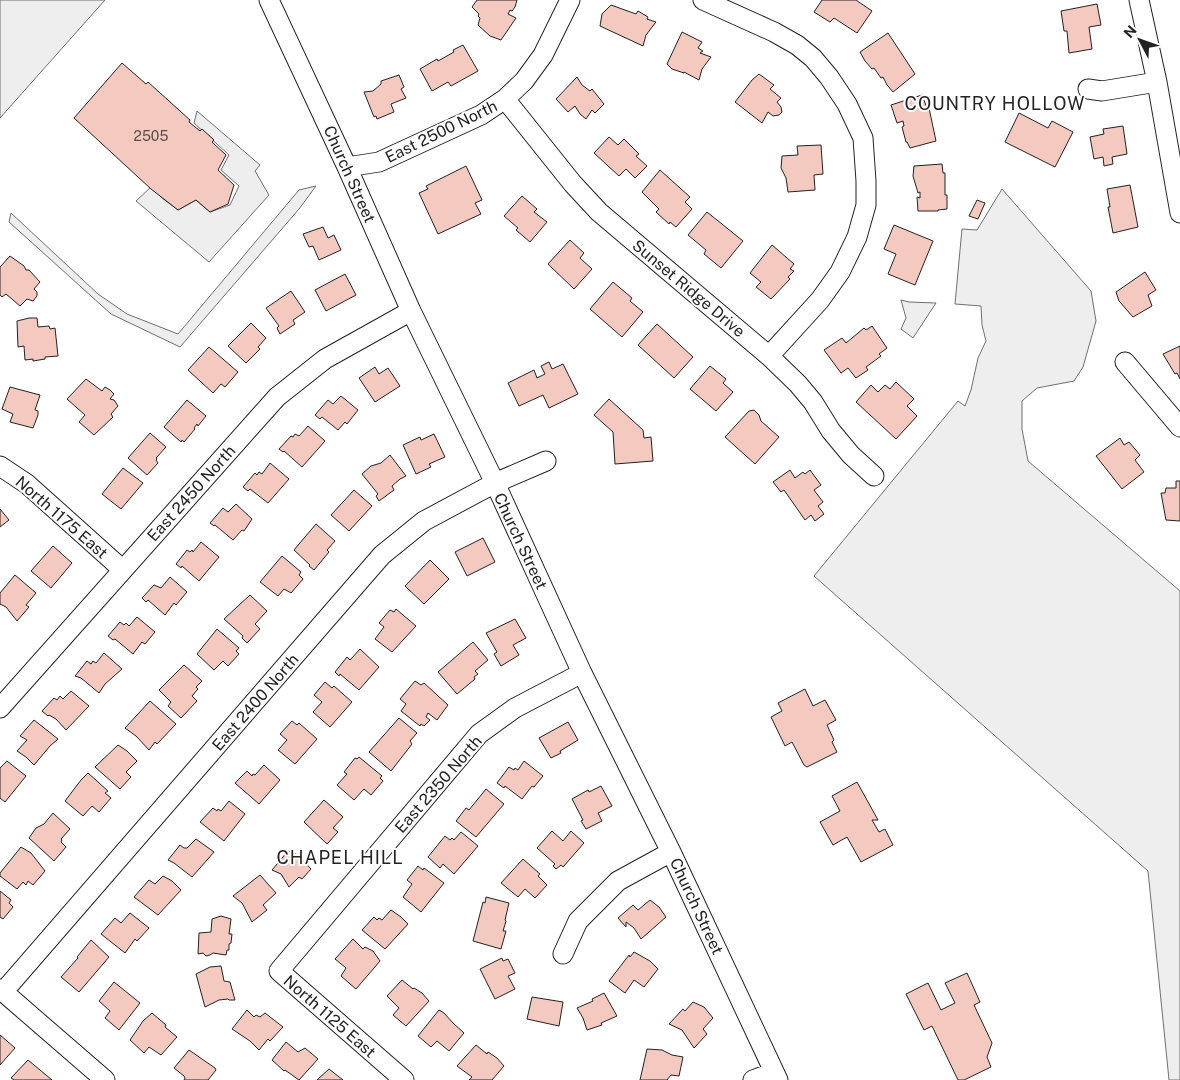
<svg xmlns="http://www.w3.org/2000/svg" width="1180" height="1080" font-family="'Public Sans',sans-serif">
	<rect width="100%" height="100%" fill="#fff"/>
	<path fill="#eee" stroke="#6f6f6f" d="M0 0H105L0 118Z
		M197 111 260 165 255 171 269 195 209 262 136 201 151 187 162 198 178 210 196 200 210 212 230 205 239 186 221 170 229 155 194 123Z
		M316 186 299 209 180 347 111 314 9 222 11 213 98 294 127 314 178 334 299 190Z
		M1002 189 1091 291 1096 321 1083 367 1074 381 1037 388 1022 401V429L1028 461 1180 591V1080H1169L1148 871 814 576 958 401 965 406 971 390 978 358 986 341 982 325 981 306 955 304 962 229 977 230Z
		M901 300 909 302 936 303 913 338 901 329 906 318Z"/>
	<path fill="#f3c9c0" stroke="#222" d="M477 0H517L515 7 512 11 510 10 508 14 516 18 501 40 490 36 478 25 480 18 478 16 479 14 472 7Z
		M822 0H856L872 11 857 33 834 18 830 22 814 12Z
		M1097 4 1101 25 1089 27 1092 49 1069 53 1067 31H1064L1061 11Z
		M611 5 636 14 638 11 648 17 647 19 656 22 646 35 643 46 600 26 602 14Z
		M682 32 702 42 698 48 703 51 700 53 711 57 702 69 699 80 684 72V73L672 69 667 64Z
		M888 33 915 74 893 92 887 85 883 77 881 78 874 68 872 69 865 61 860 52Z
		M463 45 478 71 451 86 448 82 432 91 420 69 437 59 438 61 454 52 453 50Z
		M122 63 146 84 148 82 190 120 189 122 200 131 202 129 214 140 212 142 226 155 218 170 234 185 228 204 210 212 196 200 178 210 151 189 74 118Z
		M759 74 774 85 770 89 781 98 777 102 781 107 782 112 779 115 773 116 768 112 762 123 735 102 752 80Z
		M399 75 404 87 401 89 406 98 391 104 394 112 377 119 376 116 374 117 364 92 373 91 381 84V81Z
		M577 77 582 85 590 91 592 89 604 104 595 113 592 110 586 119 580 114 575 106 568 112 556 99Z
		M922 95 927 108H929L936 141 910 148 907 142H906L902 127 904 126 903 121 897 123 891 105Z
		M1019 113 1048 128 1052 121 1073 132 1055 167 1005 142Z
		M1123 126 1127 154 1112 157 1113 164 1104 166 1103 157 1094 159 1090 137 1104 134 1103 129Z
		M609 137 618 145 624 139 639 154 636 156 647 166 635 178 626 169 619 176 594 153Z
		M821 145 823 174 814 175 815 190 788 192 786 178 781 168 782 156 798 155 797 146Z
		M942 164 943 173H945V195H947V209L938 210V211H918L917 197 920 198V192L918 193 913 176 914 166Z
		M466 166 482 200 475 203 481 214 438 234 419 193 428 189 426 186Z
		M660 170 690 197 685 202 692 209 676 227 670 222 669 224 656 212 659 209 642 192Z
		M1130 185 1138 227 1113 233 1108 207H1110L1107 189Z
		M522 196 537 209 534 212 547 222 530 242 516 230 518 228 504 216Z
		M977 200 985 203 978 219 969 216Z
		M707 212 743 241 721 268 704 254 706 250 688 235Z
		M894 225 933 241 915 285 888 274 896 254 884 249Z
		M323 227 328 238 334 235 341 250 319 260 313 246 309 247 303 234Z
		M570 240 584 253 580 258 592 269 574 289 548 264Z
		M772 245 794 264 790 269 794 271 788 277 790 279 771 299 756 287 761 282 750 273Z
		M10 256 24 266 26 270H29L40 282 34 289 37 292V296L33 301 27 299 20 306 6 294 2 297 0 295V267Z
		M1145 272 1156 290 1148 295 1152 306 1133 317 1119 301 1116 292Z
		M345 274 356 295 326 311 315 290Z
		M613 282 632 298 630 301 643 312 622 337 590 309Z
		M291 291 305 312 293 320 295 324 280 334 277 328 279 326 266 308Z
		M29 318H37L38 327 49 326 50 329 55 328 58 356 45 357V359L33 361V359L25 360 24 346 18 347 17 321Z
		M251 323 266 338 258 347 260 349 246 363 228 346Z
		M657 324 693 357 674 378 638 345Z
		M872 326 887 348 879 354 881 356 866 367 868 370 856 378 848 368 841 373 824 350 842 338 846 343 864 328 866 330Z
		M1180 346V379L1177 373 1175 374 1163 354Z
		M209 347 238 372 225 387 221 384 213 393 188 370Z
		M549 362 552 369 563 364 578 394 549 408 543 395 519 406 508 383 534 370 537 378 545 374 541 366Z
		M710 366 726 379 723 383 733 392 716 411 690 389Z
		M375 367 379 374 388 368 400 386 375 402 359 378Z
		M86 379 102 391 105 387 110 390 114 394 110 399 114 400 118 406 111 414 113 417 94 435 79 422 85 415 67 399Z
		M896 382 914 399 907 406 917 416 896 439 856 402 871 385 878 392 885 385 890 389Z
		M10 387 40 395 35 410 38 411V415L33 428 10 422 13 414 2 409Z
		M341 396 358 410 347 424 345 422 338 430 322 417 320 419 315 415 328 400 333 404Z
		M609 399 643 430 644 438 651 437 653 461 615 464 613 432 594 415Z
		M187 400 206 416 198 426 197 424 194 428 195 429 184 442 182 440 181 442 164 427Z
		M754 410 759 415 761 421 779 437 755 464 725 437 749 411Z
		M308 426 325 441 302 467 284 451 283 452 279 449 291 436 293 437 295 434 299 436Z
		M150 433 166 447 156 458 157 459 156 460 158 463 147 475 128 458Z
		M434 434 445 457 429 464 431 467 416 474 403 445 420 437 421 440Z
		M1120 438 1124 445 1129 442 1140 455 1135 460 1144 472 1122 489 1096 456Z
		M390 455 406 476 400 479 392 486 394 490 379 501 376 496 378 494 362 474 371 466 381 463Z
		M270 463 289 479 268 503 250 489 248 491 243 487 255 473 257 475 259 472 262 474Z
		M123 468 143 483 121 509 102 494Z
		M790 470 795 478 803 472 805 474 810 470 821 485 814 490 823 502 818 506 824 514 815 521 811 515 805 520 784 490 781 492 773 482Z
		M1176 481H1180V521L1166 520 1161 493H1165L1166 488H1176Z
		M354 490 372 506 349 531 331 515Z
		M236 504 252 519 244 531 242 530 233 540 215 525 214 526 210 523 223 508 228 512Z
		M0 509 9 520 0 527Z
		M316 524 335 541 327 550 329 552 314 570 309 566 310 565 294 550Z
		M483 538 495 562 467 576 455 552Z
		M201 542 219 557 199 581 182 566 181 568 176 564 187 550 190 552 192 550 193 552Z
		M53 546 72 563 51 588 31 571Z
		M282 556 301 572 299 575 303 579 291 593 284 589 278 596 260 582Z
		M430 560 449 579 424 604 405 586Z
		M15 575 36 593 26 605 29 607 17 621 6 607 0 604V593Z
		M170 577 187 592 176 605 174 603 165 615 148 600 146 602 142 598 154 585 161 588Z
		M250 595 267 611 255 624 260 629 247 643 242 638 243 636 224 619Z
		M396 609 416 626 392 652 375 639 384 627 379 623 390 610 394 612Z
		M137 617 155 632 145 644 142 642 133 654 115 639 113 640 108 636 120 622 124 625 126 623 129 626Z
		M515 619 526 638 513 645 519 655 501 666 494 654 497 652 486 633Z
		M217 629 239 648 236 651 239 654 228 666 223 661 214 670 197 654Z
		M473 642 488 660 475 671 478 674 474 677 475 679 457 694 438 672Z
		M360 649 379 667 359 690 340 674 339 676 335 672 347 657 350 660Z
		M104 653 122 669 105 684 99 693 81 678 75 676 87 661 91 664 93 661 96 663Z
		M184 665 202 681 196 687 198 689 192 696 197 701 181 718 168 706 171 702 159 690Z
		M415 681 421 685 424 683 448 705 437 720 428 713 426 717 430 720 424 726 421 724 420 726 401 711 406 704 400 699Z
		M325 682 332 688 334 686 352 702 330 727 313 712 322 702 314 695Z
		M805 689 813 706 825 700 836 720 827 725 834 740 832 742 837 752 807 767 804 765 792 742 785 746 771 717 782 711 778 703Z
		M71 691 89 706 66 730 56 719 49 715 48 716 42 711 54 698 57 700 60 696 63 699Z
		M150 701 176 724 157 744 155 742 149 750 136 736 125 728Z
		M399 718 417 733 410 741 412 744 391 771 369 752Z
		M34 720 58 739 50 746 34 765 26 757 17 751 27 740 20 736Z
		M292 721 297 725 299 723 317 739 295 764 278 750 287 740 280 734Z
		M568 722 578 740 560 751 561 753 551 758 539 738Z
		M118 745 127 751 137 761 126 772 131 777 120 789 95 767Z
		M359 757 382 776 380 778 383 781 371 795 364 789 354 800 337 785 347 774 344 772 355 758 357 759Z
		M7 761 26 776 5 802 0 798V768Z
		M524 761 543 776 534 787 532 786 522 799 505 786 504 788 497 783 509 767 514 770 515 768 518 770Z
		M264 765 280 780 259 804 235 783 247 771 252 776 253 774 255 775Z
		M88 773 108 791 105 793 111 798 99 812 92 806 83 816 65 801 81 780Z
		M857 782 878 820H872L879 832 885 829 893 845 861 862 847 837 833 845 820 822 840 811 832 796Z
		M601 786 612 806 598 813 602 821 586 829 581 821 583 820 572 799 588 790 589 792Z
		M486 789 504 804 476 837 456 821 466 808 469 810Z
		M324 800 343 817 333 828 338 832 327 844 304 822Z
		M229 801 245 814 224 841 200 822 213 808 217 811 218 809 221 811Z
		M53 813 70 829 61 839 62 840 61 842 66 847 54 861 29 838 36 828 44 824Z
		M552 831 563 841 571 831 584 843 563 867 561 865 556 869 553 866 555 864 537 848Z
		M461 832 478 846 454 874 443 864 440 868 428 857 445 836 450 840 452 838 454 840Z
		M196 839 214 852 192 877 174 863 168 860 180 845 184 848H187Z
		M21 847 31 853 45 871 33 885 28 881 26 885 23 882 17 889 0 876V873Z
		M288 851 298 855 311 869 302 879 299 877 289 887 281 874 272 870Z
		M523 859 540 874 538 876 547 885 535 898 525 889 518 897 501 883Z
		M418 866 423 870 424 868 444 883 421 912 403 897 412 884 407 880Z
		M260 875 276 893 263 905 267 910 252 922 242 903 233 896Z
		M163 876 172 881 181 890 158 915 134 897 149 880 155 884Z
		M0 891 11 900 9 903 13 907 3 919 0 917Z
		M486 897 509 903 505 920 506 921 503 931H506L501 949 473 941 483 902 485 903Z
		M650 900 659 907 666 917 641 939 634 928 626 922V927L618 918 633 905 638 910Z
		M391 910 401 917 408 924 385 949 362 930 374 917 377 920 379 918 382 920Z
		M130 913 149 928 137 941 135 939 125 953 101 934 115 918 121 923Z
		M221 916 231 919 229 934H232L231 943 229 944V950H227L226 955 213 953 210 955 206 956 203 953 198 954 199 933 211 932 212 919Z
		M353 939 363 949 365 947 373 951 380 961 356 989 341 976 346 968 335 959Z
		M91 940 109 957 79 992 61 977 78 958 77 957Z
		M634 952 650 961 658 969 644 987 634 980 625 993 609 981 629 955 630 957Z
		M502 958 503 961 508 959 515 973 508 976 515 989 495 999 480 969Z
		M221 966 224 981 230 982 235 1000H229L228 999 219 1000 205 1007 196 974 210 967Z
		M967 973 980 1002 974 1005 992 1043 987 1057 991 1067 964 1080H958L932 1026 924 1030 906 994 928 983 941 1010 955 1003 945 983Z
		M402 980 413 989 414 988 422 993 429 1001 406 1026 393 1015 399 1008 387 996Z
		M114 982 140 1003 119 1030 105 1018 110 1011 99 1001Z
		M604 993 617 1016 601 1023 602 1025 587 1030 583 1018 577 1008 593 1001 592 999Z
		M532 997 563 1002 559 1026 527 1019Z
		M693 1002 704 1007 713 1018 703 1029 707 1034 694 1048 682 1030 669 1024 683 1009 685 1011Z
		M247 1010 254 1017 256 1015 260 1017 265 1013 283 1027 270 1041 268 1039 259 1050 250 1041 232 1029Z
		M439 1010 444 1013 453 1023 464 1033 449 1051 437 1041 431 1047 418 1036Z
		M152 1013 166 1025 165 1027 177 1037 161 1055 149 1047 144 1053 130 1040 143 1021Z
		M0 1035 15 1048 0 1065Z
		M286 1042 298 1052 305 1048 318 1059 299 1080 285 1070 284 1071 272 1060Z
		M476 1045 487 1054 488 1052 497 1058 504 1066 492 1080H469L472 1077 457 1066Z
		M647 1049 662 1050 672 1055 683 1057 679 1076 671 1075 667 1080H640Z
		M189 1050 215 1068 216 1070 208 1080H184L185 1078 184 1076 174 1068Z
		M28 1060 52 1080H14L11 1078Z
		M329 1069 343 1080H317Z"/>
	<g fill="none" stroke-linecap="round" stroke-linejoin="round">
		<defs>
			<path id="minor" d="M269 0 347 167 411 311 495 483 582 673 671 852 778 1080
				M703 0 774 32 797 45 813 58 829 77 847 104 863 138 866 181V205L857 237 840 272 820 300 769 356
				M1139 0 1157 82 1180 213
				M1088 89 1102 91 1157 82
				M505 99 573 184 599 212 769 356 798 384 813 402 831 431 851 455 874 476
				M347 167 379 162 481 115 505 99 524 81 543 55 570 0
				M1125 362 1180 427
				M0 466 27 484 123 570
				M0 708 277 397 325 359 411 311
				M563 954 578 921 618 881 671 852
				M0 989 105 1080
				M3 992 382 555 424 521 495 483 546 461
				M404 1080 279 971 479 734 515 708 582 673
				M753 1080 774 1072"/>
		</defs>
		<use href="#minor" stroke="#222" stroke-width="21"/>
		<use href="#minor" stroke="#fff" stroke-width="19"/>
	</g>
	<g text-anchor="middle" stroke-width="4" stroke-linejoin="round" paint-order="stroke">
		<g font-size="14" fill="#564c4a">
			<text x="151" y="141">2505</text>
		</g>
		<g font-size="16" fill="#222" stroke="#fff">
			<text transform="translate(441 131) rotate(-26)" y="6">East 2500 North</text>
			<text transform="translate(350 174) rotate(66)" y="6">Church Street</text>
			<text transform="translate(689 288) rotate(40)" y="6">Sunset Ridge Drive</text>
			<text transform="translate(191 493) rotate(-48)" y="6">East 2450 North</text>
			<text transform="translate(62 517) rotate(41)" y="6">North 1175 East</text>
			<text transform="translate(521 541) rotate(65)" y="6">Church Street</text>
			<text transform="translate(255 702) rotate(-49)" y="6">East 2400 North</text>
			<text transform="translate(438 784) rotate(-49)" y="6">East 2350 North</text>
			<text transform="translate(697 906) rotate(65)" y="6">Church Street</text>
			<text transform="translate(330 1016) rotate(41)" y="6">North 1125 East</text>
		</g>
		<g font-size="18" letter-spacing="1" fill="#222" stroke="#fff">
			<text x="995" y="110">COUNTRY HOLLOW</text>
			<text x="340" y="864">CHAPEL HILL</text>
		</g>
	</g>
	<g transform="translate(1140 40) rotate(311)" stroke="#ffffff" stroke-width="4" paint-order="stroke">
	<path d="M0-4L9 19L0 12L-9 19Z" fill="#222222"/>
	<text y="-8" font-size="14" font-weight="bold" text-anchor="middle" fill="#222222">N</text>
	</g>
</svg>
